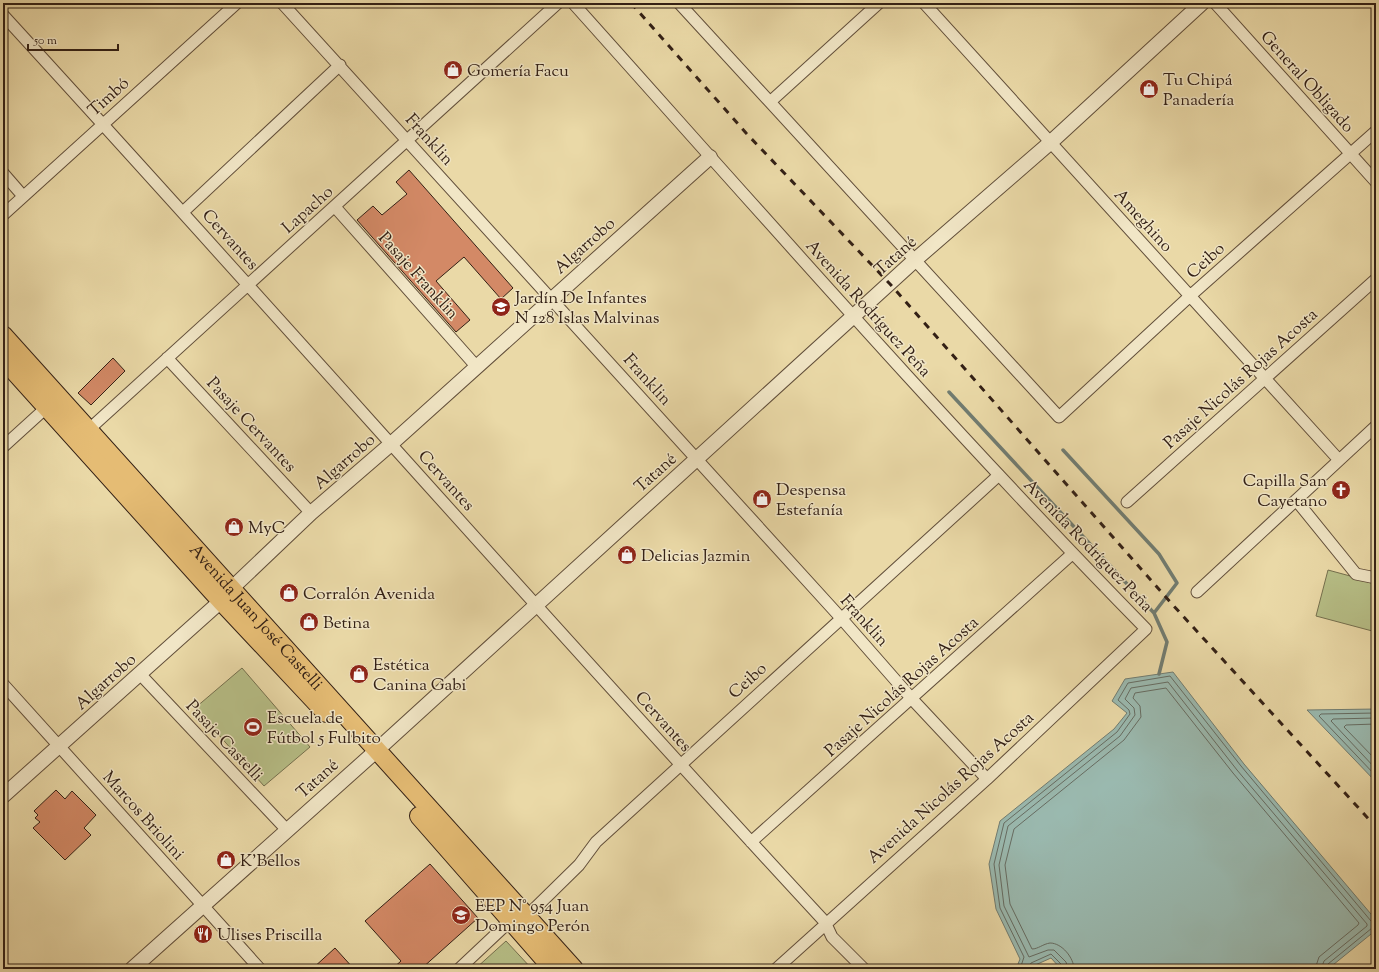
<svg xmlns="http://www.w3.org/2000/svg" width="1379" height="972" font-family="'Sorts Mill Goudy',serif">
	<rect width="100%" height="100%" fill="#ead9a7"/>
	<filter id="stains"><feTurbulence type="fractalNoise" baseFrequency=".005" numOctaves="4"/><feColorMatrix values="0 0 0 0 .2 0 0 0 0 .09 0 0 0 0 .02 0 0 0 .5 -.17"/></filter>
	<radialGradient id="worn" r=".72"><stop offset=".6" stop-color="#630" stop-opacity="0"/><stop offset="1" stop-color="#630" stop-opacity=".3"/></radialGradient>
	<path fill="#b7bf87" stroke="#75704e" d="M1328 570 1376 583V632L1316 616Z
		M242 668 310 747 264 786 195 708Z
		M506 941 532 969H475Z"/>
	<path fill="#9ab9af" stroke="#717c71" d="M1173 672 1244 764 1376 920V930L1328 969H1061L1051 958 1033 966 1031 969H1016L1020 959 996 909 989 864 1000 821 1114 729 1127 713 1112 701 1125 679Z
		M1376 709V782L1307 710Z"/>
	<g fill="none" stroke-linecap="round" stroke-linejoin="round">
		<path stroke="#666c62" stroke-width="1" d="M1376 713 1321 714 1319 716 1376 776
			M1376 718 1333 719 1331 721 1376 769
			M1376 724 1346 725 1344 727 1376 760
			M1020 969 1024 957 1000 908 994 864 1004 823 1117 732 1130 714 1129 710 1118 700 1128 683 1170 676 1241 766 1371 921 1376 922
			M1028 969 1031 963 1051 954 1062 965 1063 969
			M1068 969 1066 962 1054 950H1048L1029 957 1004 906 999 865 1008 826 1120 736 1135 715 1134 708 1125 699 1131 688 1168 682 1237 770 1367 924V926L1324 961 1321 969
			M1074 969C1074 958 1062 943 1050 943 1043 944 1038 949 1032 949L1010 904 1005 865 1014 829 1124 740 1141 717 1140 706 1133 698 1135 693 1166 688 1233 773 1359 923 1358 925 1319 957 1315 969
			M1326 969 1328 964 1372 928 1376 927"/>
		<path stroke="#717c71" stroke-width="3.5" d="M949 392 1154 613 1167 642 1159 674
			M1063 450 1159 554 1177 583 1154 613"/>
	</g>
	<path fill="#d38966" stroke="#332015" d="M409 170 513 288 501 299 464 257 436 281 470 320 456 332 357 220 373 206 382 215 407 194 396 182Z
		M113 358 125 371 91 405 78 393Z
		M56 790 65 799 72 791 96 815 84 828 91 835 65 860 33 828 40 822 35 818 38 815 34 811Z
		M430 864 478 918 421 969H392L401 961 365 921Z
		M335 948 354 969H312Z"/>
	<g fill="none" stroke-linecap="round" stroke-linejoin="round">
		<defs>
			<path id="minor" d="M282 3 841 618 912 699 987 779
				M573 3C762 214 948 427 1146 629L987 779 776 969
				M679 3 1059 417 1190 296 1376 131
				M924 3 1339 460
				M1215 3 1376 182
				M3 15C279 316 548 623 825 922L832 937 864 969
				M770 102 879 3
				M3 173 23 196
				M335 207 476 366
				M183 212 340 65
				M3 215 237 3
				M167 358 311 513
				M85 433 558 3
				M3 447 47 407
				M1296 500 1356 574 1376 578
				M1127 502 1376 279
				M1197 592 1376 426
				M139 673 286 829
				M3 684 260 969
				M751 842 1072 554
				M526 917 579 865 596 842 999 475
				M459 969 510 921"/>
			<path id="tertiary" d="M3 796 221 601 231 589 311 513 391 444 710 157
				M132 969 376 751 915 260 1051 142 1202 3"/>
			<g id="primary">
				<path id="s1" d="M3 335 574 969"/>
				<path d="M3 359 221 601 326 713"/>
				<path d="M419 816 553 969"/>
			</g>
		</defs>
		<use href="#minor" stroke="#614e3a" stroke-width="13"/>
		<use href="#tertiary" stroke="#614e3a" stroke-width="16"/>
		<use href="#primary" stroke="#332015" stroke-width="20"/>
		<use href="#minor" stroke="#f1e6c6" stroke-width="11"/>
		<use href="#tertiary" stroke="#f1e6c6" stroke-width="14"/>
		<use href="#primary" stroke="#e5bc74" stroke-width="18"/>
		<path stroke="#332015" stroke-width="3" stroke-dasharray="7 7" stroke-linecap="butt" d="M631 3 746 133 890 284 1172 604 1376 827"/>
	</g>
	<defs>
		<symbol id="shop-disc" viewBox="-11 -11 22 22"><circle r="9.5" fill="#8f2418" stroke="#f1e6c6"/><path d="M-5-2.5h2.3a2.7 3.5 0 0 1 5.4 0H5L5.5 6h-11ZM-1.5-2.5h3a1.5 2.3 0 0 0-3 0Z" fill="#fff"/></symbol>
		<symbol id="school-disc" viewBox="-11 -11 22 22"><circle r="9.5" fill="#8f2418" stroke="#f1e6c6"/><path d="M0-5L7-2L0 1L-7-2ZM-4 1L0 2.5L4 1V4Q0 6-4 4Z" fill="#fff"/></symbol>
		<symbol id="church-disc" viewBox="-11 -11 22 22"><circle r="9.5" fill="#8f2418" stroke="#f1e6c6"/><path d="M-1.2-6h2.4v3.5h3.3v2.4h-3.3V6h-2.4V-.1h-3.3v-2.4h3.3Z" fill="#fff"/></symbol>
		<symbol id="stadium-disc" viewBox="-11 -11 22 22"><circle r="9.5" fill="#8f2418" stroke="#f1e6c6"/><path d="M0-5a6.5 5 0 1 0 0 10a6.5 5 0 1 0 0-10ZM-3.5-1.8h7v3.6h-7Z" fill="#fff"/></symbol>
		<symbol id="restaurant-disc" viewBox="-11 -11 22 22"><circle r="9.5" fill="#8f2418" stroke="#f1e6c6"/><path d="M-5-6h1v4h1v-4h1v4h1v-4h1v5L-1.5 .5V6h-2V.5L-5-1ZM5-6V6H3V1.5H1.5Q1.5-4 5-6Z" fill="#fff"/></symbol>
	</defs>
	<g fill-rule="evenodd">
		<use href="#shop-disc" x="442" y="59" width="22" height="22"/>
		<use href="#shop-disc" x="1138" y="78" width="22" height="22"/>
		<use href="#school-disc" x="490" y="296" width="22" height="22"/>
		<use href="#church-disc" x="1330" y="479" width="22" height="22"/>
		<use href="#shop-disc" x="751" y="488" width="22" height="22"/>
		<use href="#shop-disc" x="223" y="516" width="22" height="22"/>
		<use href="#shop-disc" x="616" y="544" width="22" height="22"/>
		<use href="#shop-disc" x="278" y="582" width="22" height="22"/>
		<use href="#shop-disc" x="298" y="611" width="22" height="22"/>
		<use href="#shop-disc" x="348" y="663" width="22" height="22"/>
		<use href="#stadium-disc" x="242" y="716" width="22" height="22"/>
		<use href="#shop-disc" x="215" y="849" width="22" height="22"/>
		<use href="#school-disc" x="450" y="904" width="22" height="22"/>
		<use href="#restaurant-disc" x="192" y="923" width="22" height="22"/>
	</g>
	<g text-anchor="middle" stroke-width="3" stroke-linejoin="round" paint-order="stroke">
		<g font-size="17" fill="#332015" stroke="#f1e6c6" text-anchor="start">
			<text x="467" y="76">Gomería Facu</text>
			<text x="1163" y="85">Tu Chipá<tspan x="1163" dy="20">Panadería</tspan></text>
			<text x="515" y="303">Jardín De Infantes<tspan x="515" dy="20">N 128 Islas Malvinas</tspan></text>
			<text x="1327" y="486" text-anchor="end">Capilla San<tspan x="1327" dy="20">Cayetano</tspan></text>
			<text x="776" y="495">Despensa<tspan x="776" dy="20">Estefanía</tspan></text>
			<text x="248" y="533">MyC</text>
			<text x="641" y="561">Delicias Jazmin</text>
			<text x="303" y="599">Corralón Avenida</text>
			<text x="323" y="628">Betina</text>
			<text x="373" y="670">Estética<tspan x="373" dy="20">Canina Gabi</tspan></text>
			<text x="267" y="723">Escuela de<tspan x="267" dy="20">Fútbol 5 Fulbito</tspan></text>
			<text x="240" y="866">K'Bellos</text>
			<text x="475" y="911">EEP N° 954 Juan<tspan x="475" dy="20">Domingo Perón</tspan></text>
			<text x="217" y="940">Ulises Priscilla</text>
		</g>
		<g font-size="17" fill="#332015" stroke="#f1e6c6">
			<text transform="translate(1308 81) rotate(48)" y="6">General Obligado</text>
			<text transform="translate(108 96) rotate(-42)" y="6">Timbó</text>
			<text transform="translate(430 139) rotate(48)" y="6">Franklin</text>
			<text transform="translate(307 209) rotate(-42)" y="6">Lapacho</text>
			<text transform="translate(1144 220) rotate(48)" y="6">Ameghino</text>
			<text transform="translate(231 239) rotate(48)" y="6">Cervantes</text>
			<text transform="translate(584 245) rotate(-42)" y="6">Algarrobo</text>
			<text transform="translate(895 255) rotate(-42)" y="6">Tatané</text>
			<text transform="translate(1205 260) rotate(-42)" y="6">Ceibo</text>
			<text transform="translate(419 275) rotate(48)" y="6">Pasaje Franklin</text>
			<text transform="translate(869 308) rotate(48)" y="6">Avenida Rodríguez Peña</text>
			<text transform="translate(1240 378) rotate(-42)" y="6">Pasaje Nicolás Rojas Acosta</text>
			<text transform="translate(648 379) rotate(48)" y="6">Franklin</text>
			<text transform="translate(252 424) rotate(47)" y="6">Pasaje Cervantes</text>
			<text transform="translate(344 461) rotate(-41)" y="6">Algarrobo</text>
			<text transform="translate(655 472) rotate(-42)" y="6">Tatané</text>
			<text transform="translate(447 480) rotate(48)" y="6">Cervantes</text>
			<text transform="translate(1089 545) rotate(46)" y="6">Avenida Rodríguez Peña</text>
			<text dy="6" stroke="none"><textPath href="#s1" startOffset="379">Avenida Juan José Castelli</textPath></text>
			<text transform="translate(865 620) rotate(48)" y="6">Franklin</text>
			<text transform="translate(747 680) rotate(-42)" y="6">Ceibo</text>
			<text transform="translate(105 681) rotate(-42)" y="6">Algarrobo</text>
			<text transform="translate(901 686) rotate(-42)" y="6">Pasaje Nicolás Rojas Acosta</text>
			<text transform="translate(664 721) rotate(48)" y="6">Cervantes</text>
			<text transform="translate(225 740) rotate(47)" y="6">Pasaje Castelli</text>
			<text transform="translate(317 778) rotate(-42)" y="6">Tatané</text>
			<text transform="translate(950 787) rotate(-42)" y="6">Avenida Nicolás Rojas Acosta</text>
			<text transform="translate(144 815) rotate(48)" y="6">Marcos Briolini</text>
		</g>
	</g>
	<rect width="1379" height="972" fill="none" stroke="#ead9a7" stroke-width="16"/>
	<rect x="4" y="4" width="1371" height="964" fill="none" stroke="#332015" stroke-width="2"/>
	<rect x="8" y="8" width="1363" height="956" fill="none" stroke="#332015"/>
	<path d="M28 44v6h90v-6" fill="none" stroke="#332015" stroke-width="2"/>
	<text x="34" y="44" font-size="12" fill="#332015" stroke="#f1e6c6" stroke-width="3" paint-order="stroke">50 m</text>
	<rect width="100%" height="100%" filter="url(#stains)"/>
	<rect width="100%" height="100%" fill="url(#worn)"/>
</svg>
